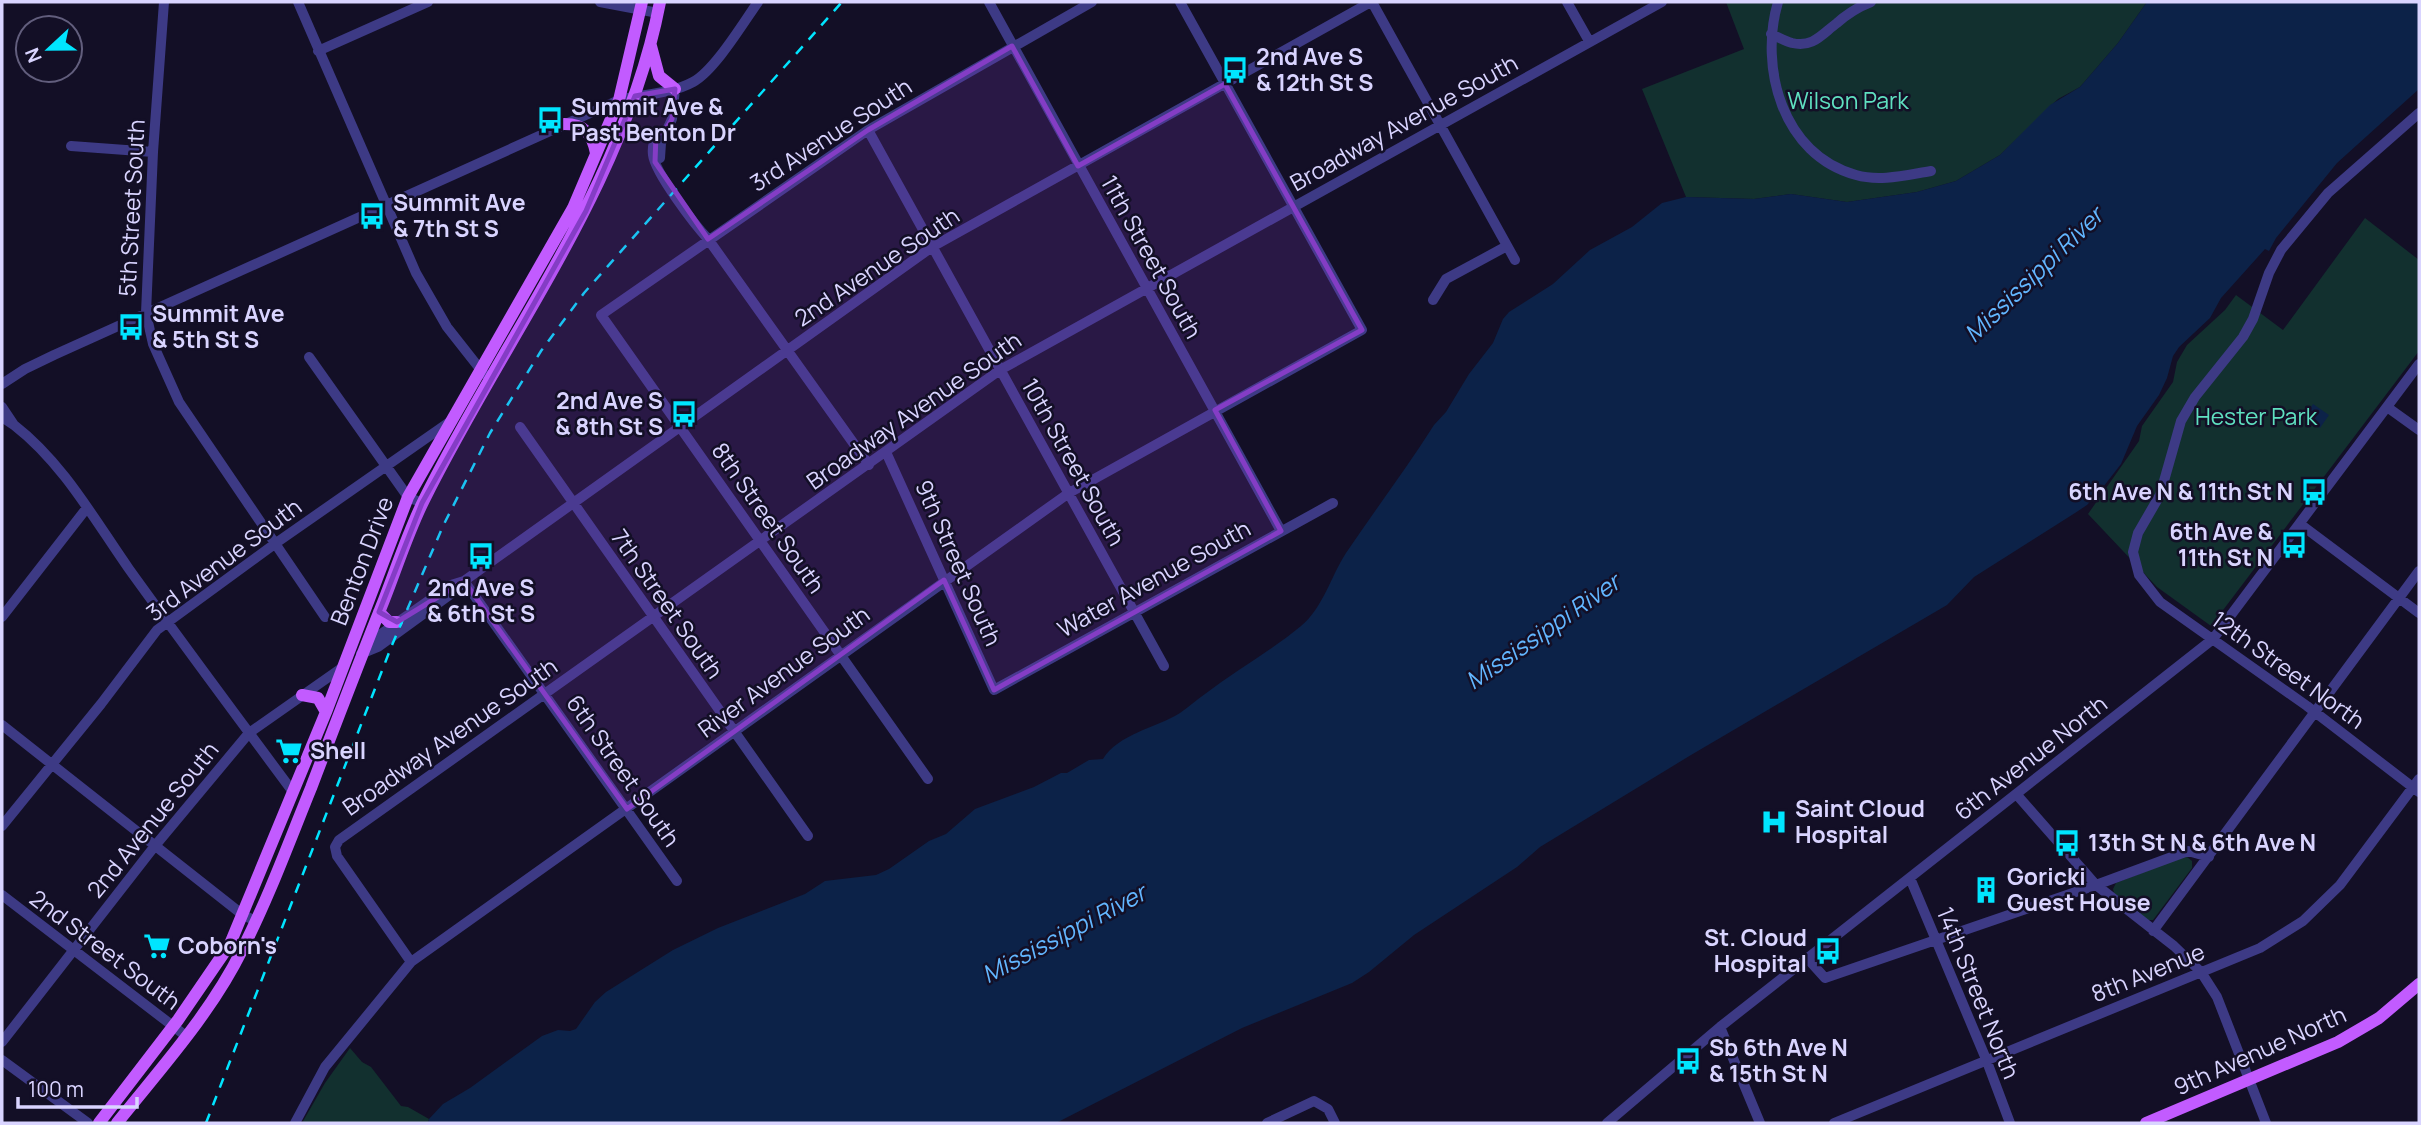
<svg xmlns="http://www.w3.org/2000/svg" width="2421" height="1125" font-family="Manrope,sans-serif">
	<rect width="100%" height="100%" fill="#130f26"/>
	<path fill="#12302f" d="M1726 2H2147L2118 43 2080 87 2058 99 2000 155 1956 181 1917 192 1847 202 1791 194 1754 199 1686 197 1642 89 1744 49Z
		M2365 218 2419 260V351L2211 626 2157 587 2088 514 2139 441 2142 426 2173 382 2177 362 2187 345 2225 310 2236 295 2283 330Z
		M2183 857H2187L2192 861V868L2153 920H2147L2114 893 2113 889 2116 883Z
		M350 1048 362 1062 371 1067 401 1106 408 1107 429 1119 428 1123H302L325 1083Z"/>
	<path fill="#0c2248" d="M2147 2H2419V89L2337 163 2276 238 2269 251 2265 249 2221 298 2210 318 2179 347 2173 356 2167 378 2159 395 2137 426 2121 464 2100 491 2087 505 2075 513 1974 577 1947 605 1691 755 1540 847 1517 867 1414 935 1369 972 1352 983 1242 1028 1056 1123H428L429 1119 443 1104 470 1088 542 1036 558 1030 570 1031 576 1029 595 1002 606 992 673 950 718 928 805 894 825 881 876 875 889 869 929 841 946 834 975 809 1034 787 1061 773H1067L1089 760 1103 759C1118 734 1156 728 1180 713 1189 707 1196 700 1205 694 1236 670 1271 651 1301 626 1323 608 1331 576 1346 553 1375 510 1406 469 1434 425L1446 412 1469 374 1493 343 1503 319 1509 312 1553 284 1590 250 1632 227 1662 203 1686 197 1754 199 1791 194 1847 202 1917 192 1956 181 2000 155 2050 105 2080 87 2118 43Z
		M2313 404 2329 415 2320 428 2305 416Z"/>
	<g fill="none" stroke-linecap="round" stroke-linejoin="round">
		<path stroke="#3d3a85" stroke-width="10" d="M164 2 153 152 146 313 153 344 179 402 325 617
			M298 2 416 273 447 327 484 374
			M600 2 658 13
			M989 2 1281 531
			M1372 2 1515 260
			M1567 2 1589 41
			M1778 2C1759 67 1782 155 1856 175 1880 182 1906 175 1931 171
			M1771 34C1778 37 1785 41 1792 43 1813 48 1822 34 1837 23 1847 14 1858 7 1871 2
			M318 51 428 2
			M2419 113 2328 193 2281 250 2269 273 2253 319 2243 337 2195 397 2181 421 2160 495 2138 533 2133 552 2139 575 2160 602 2307 706 2419 792
			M868 130 1164 666
			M664 132 658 134C654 140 652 147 653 155 655 173 695 225 708 239L869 465
			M71 146 153 152
			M660 158 661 143 672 119 675 89
			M1433 300 1446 279 1507 246
			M309 357 408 497 422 503
			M2 384 25 369 54 355 619 100C643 94 671 94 693 82 715 70 743 23 758 2
			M2 407 14 425 2 417
			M2387 407 2419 430
			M14 425C63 463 94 519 129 569 183 644 238 718 293 792
			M520 427 808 836
			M886 452 994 690 1333 503
			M2300 524 2419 613
			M464 581 677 881
			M2 617 86 509
			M367 647 375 638 451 585 464 581
			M361 654 378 647 455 591 464 581 932 247 1371 2
			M2 725 243 915 256 921
			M928 779 601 315 868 130 1092 2
			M2017 795 2096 885 2174 946 2201 972 2217 997 2266 1123
			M2 826 101 704 157 630 276 543 448 423
			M1910 878 1986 1059 2010 1123
			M2 895 186 1036
			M2153 931 2419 571
			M1807 958 1825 978 2096 885 2188 851 2209 857
			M411 962 337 856 335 847 339 840 1000 370 1662 2
			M1720 1027 1760 1123
			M2 1042 154 847 249 733 343 667
			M2 1060 88 1123
			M295 1123 325 1067 411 962 1069 493 1362 330 1180 2
			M1267 1123 1314 1101 1328 1109 1335 1123
			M1607 1123 1720 1027 2213 639 2419 364
			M1834 1123 2260 948 2303 921 2340 885 2419 779"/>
		<path stroke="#c25bff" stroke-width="12" d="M651 46 659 76 675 89
			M564 124C585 124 592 134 596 153
			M379 612 389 622H397
			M302 695 318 698 326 712
			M99 1123 178 1020 230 944 326 712 408 497 573 208 619 100 642 2
			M117 1123C161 1068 211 1013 242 950 269 897 289 842 311 788 335 725 359 662 384 600 397 567 408 532 424 500 505 336 625 185 660 2
			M2146 1123 2338 1042 2379 1018 2419 984"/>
		<path stroke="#00e5ff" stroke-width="2.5" stroke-dasharray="10 9" stroke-linecap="butt" d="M206 1123 392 645 443 526 490 433 541 351 584 293 842 2"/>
	</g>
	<path fill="#843dc5" fill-opacity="0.2" stroke="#843dc5" stroke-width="5" stroke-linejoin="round" d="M1012 46 1078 166 1225 84 1362 330 1215 410 1281 531 994 690 944 580 627 809 464 581 397 622 379 612 422 503 586 211 635 96 675 89 672 119 664 132 656 134 655 162 708 239 868 130Z"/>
	<defs>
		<symbol id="bus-bare" viewBox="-9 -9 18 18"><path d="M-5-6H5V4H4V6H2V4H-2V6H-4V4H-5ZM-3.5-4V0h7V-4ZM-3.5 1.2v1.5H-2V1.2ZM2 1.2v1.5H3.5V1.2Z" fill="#00e5ff" stroke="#130f26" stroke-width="2.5" paint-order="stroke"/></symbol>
		<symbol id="supermarket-bare" viewBox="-9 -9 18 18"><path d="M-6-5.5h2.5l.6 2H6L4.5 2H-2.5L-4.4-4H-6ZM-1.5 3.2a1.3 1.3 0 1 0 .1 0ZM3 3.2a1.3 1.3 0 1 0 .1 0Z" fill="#00e5ff" stroke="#130f26" stroke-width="2.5" paint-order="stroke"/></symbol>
		<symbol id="hospital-bare" viewBox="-9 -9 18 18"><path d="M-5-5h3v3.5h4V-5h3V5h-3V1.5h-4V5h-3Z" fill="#00e5ff" stroke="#130f26" stroke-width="2.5" paint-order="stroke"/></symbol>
		<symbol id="building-bare" viewBox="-9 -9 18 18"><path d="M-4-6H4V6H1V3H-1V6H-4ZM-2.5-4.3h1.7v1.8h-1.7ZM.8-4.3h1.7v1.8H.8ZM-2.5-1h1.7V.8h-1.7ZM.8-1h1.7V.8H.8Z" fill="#00e5ff" stroke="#130f26" stroke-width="2.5" paint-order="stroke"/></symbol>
	</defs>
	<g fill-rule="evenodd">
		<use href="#bus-bare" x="1216" y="51" width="38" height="38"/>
		<use href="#bus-bare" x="531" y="101" width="38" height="38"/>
		<use href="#bus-bare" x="353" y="197" width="38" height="38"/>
		<use href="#bus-bare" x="112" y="308" width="38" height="38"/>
		<use href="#bus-bare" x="665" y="395" width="38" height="38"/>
		<use href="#bus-bare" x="2295" y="473" width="38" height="38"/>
		<use href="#bus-bare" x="2275" y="526" width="38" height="38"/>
		<use href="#bus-bare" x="462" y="537" width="38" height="38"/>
		<use href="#supermarket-bare" x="270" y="732" width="38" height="38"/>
		<use href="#hospital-bare" x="1755" y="803" width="38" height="38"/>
		<use href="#bus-bare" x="2048" y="824" width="38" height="38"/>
		<use href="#building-bare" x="1967" y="871" width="38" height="38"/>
		<use href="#supermarket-bare" x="138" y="927" width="38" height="38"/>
		<use href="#bus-bare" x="1809" y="932" width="38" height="38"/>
		<use href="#bus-bare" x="1669" y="1042" width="38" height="38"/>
	</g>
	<g text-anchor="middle" stroke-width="5" stroke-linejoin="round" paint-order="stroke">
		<g font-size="23" font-weight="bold" fill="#d9d4ff" stroke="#130f26" text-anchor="start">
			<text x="1256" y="65">2nd Ave S<tspan x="1256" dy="26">&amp; 12th St S</tspan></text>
			<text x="571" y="115">Summit Ave &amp;<tspan x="571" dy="26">Past Benton Dr</tspan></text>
			<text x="393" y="211">Summit Ave<tspan x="393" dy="26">&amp; 7th St S</tspan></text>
			<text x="152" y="322">Summit Ave<tspan x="152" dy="26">&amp; 5th St S</tspan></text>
			<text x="663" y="409" text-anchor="end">2nd Ave S<tspan x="663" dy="26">&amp; 8th St S</tspan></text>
			<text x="2293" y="500" text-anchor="end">6th Ave N &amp; 11th St N</text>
			<text x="2273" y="540" text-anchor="end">6th Ave &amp;<tspan x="2273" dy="26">11th St N</tspan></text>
			<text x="481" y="596" text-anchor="middle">2nd Ave S<tspan x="481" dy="26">&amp; 6th St S</tspan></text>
			<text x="310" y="759">Shell</text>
			<text x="1795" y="817">Saint Cloud<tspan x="1795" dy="26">Hospital</tspan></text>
			<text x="2088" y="851">13th St N &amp; 6th Ave N</text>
			<text x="2007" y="885">Goricki<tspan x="2007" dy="26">Guest House</tspan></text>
			<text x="1807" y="946" text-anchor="end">St. Cloud<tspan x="1807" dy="26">Hospital</tspan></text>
			<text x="178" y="954">Coborn's</text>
			<text x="1709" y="1056">Sb 6th Ave N<tspan x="1709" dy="26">&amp; 15th St N</tspan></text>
		</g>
		<g font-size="23" fill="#5fe0c0" stroke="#130f26">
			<text x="1848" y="109">Wilson Park</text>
			<text x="2256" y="425">Hester Park</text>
		</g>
		<g font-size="23" fill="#d9d4ff" stroke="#130f26">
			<text transform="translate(1404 123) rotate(-29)" y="8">Broadway Avenue South</text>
			<text transform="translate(831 135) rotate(-33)" y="8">3rd Avenue South</text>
			<text transform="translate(132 208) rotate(-87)" y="8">5th Street South</text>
			<text transform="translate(1151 257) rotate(61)" y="8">11th Street South</text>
			<text transform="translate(877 267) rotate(-34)" y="8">2nd Avenue South</text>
			<text transform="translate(914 411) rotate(-35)" y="8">Broadway Avenue South</text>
			<text transform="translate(1073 462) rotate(61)" y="8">10th Street South</text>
			<text transform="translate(768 518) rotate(55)" y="8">8th Street South</text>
			<text transform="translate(224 560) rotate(-37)" y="8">3rd Avenue South</text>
			<text transform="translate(362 561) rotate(-69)" y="8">Benton Drive</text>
			<text transform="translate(958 563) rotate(66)" y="8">9th Street South</text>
			<text transform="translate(1154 579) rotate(-29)" y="8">Water Avenue South</text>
			<text transform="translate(667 604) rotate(55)" y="8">7th Street South</text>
			<text transform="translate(2288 670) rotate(36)" y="8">12th Street North</text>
			<text transform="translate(784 672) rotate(-36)" y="8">River Avenue South</text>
			<text transform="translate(450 737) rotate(-35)" y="8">Broadway Avenue South</text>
			<text transform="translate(2031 758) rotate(-38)" y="8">6th Avenue North</text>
			<text transform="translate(623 771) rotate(55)" y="8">6th Street South</text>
			<text transform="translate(153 820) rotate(-51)" y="8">2nd Avenue South</text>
			<text transform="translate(105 950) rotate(37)" y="8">2nd Street South</text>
			<text transform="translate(2148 973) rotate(-22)" y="8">8th Avenue</text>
			<text transform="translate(1978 993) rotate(68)" y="8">14th Street North</text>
			<text transform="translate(2260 1051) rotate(-24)" y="8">9th Avenue North</text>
		</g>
		<g font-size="24" font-style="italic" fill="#62b6ff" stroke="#130f26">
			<text transform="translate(2034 275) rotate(-44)" y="8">Mississippi River</text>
			<text transform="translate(1543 632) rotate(-35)" y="8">Mississippi River</text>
			<text transform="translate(1064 934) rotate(-28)" y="8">Mississippi River</text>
		</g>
	</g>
	<rect width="2421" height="1125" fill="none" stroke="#d9d4ff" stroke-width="7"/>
	<g transform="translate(49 49) rotate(248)"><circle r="33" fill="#130f26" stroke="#625e7d" stroke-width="2"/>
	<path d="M0-5L12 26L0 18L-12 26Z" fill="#00e5ff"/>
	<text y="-10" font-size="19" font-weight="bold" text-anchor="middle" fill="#d9d4ff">N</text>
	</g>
	<path d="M18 1097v10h119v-10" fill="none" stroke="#d9d4ff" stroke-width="3.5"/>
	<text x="28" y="1097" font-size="21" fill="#d9d4ff" stroke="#130f26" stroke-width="5" paint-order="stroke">100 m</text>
</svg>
